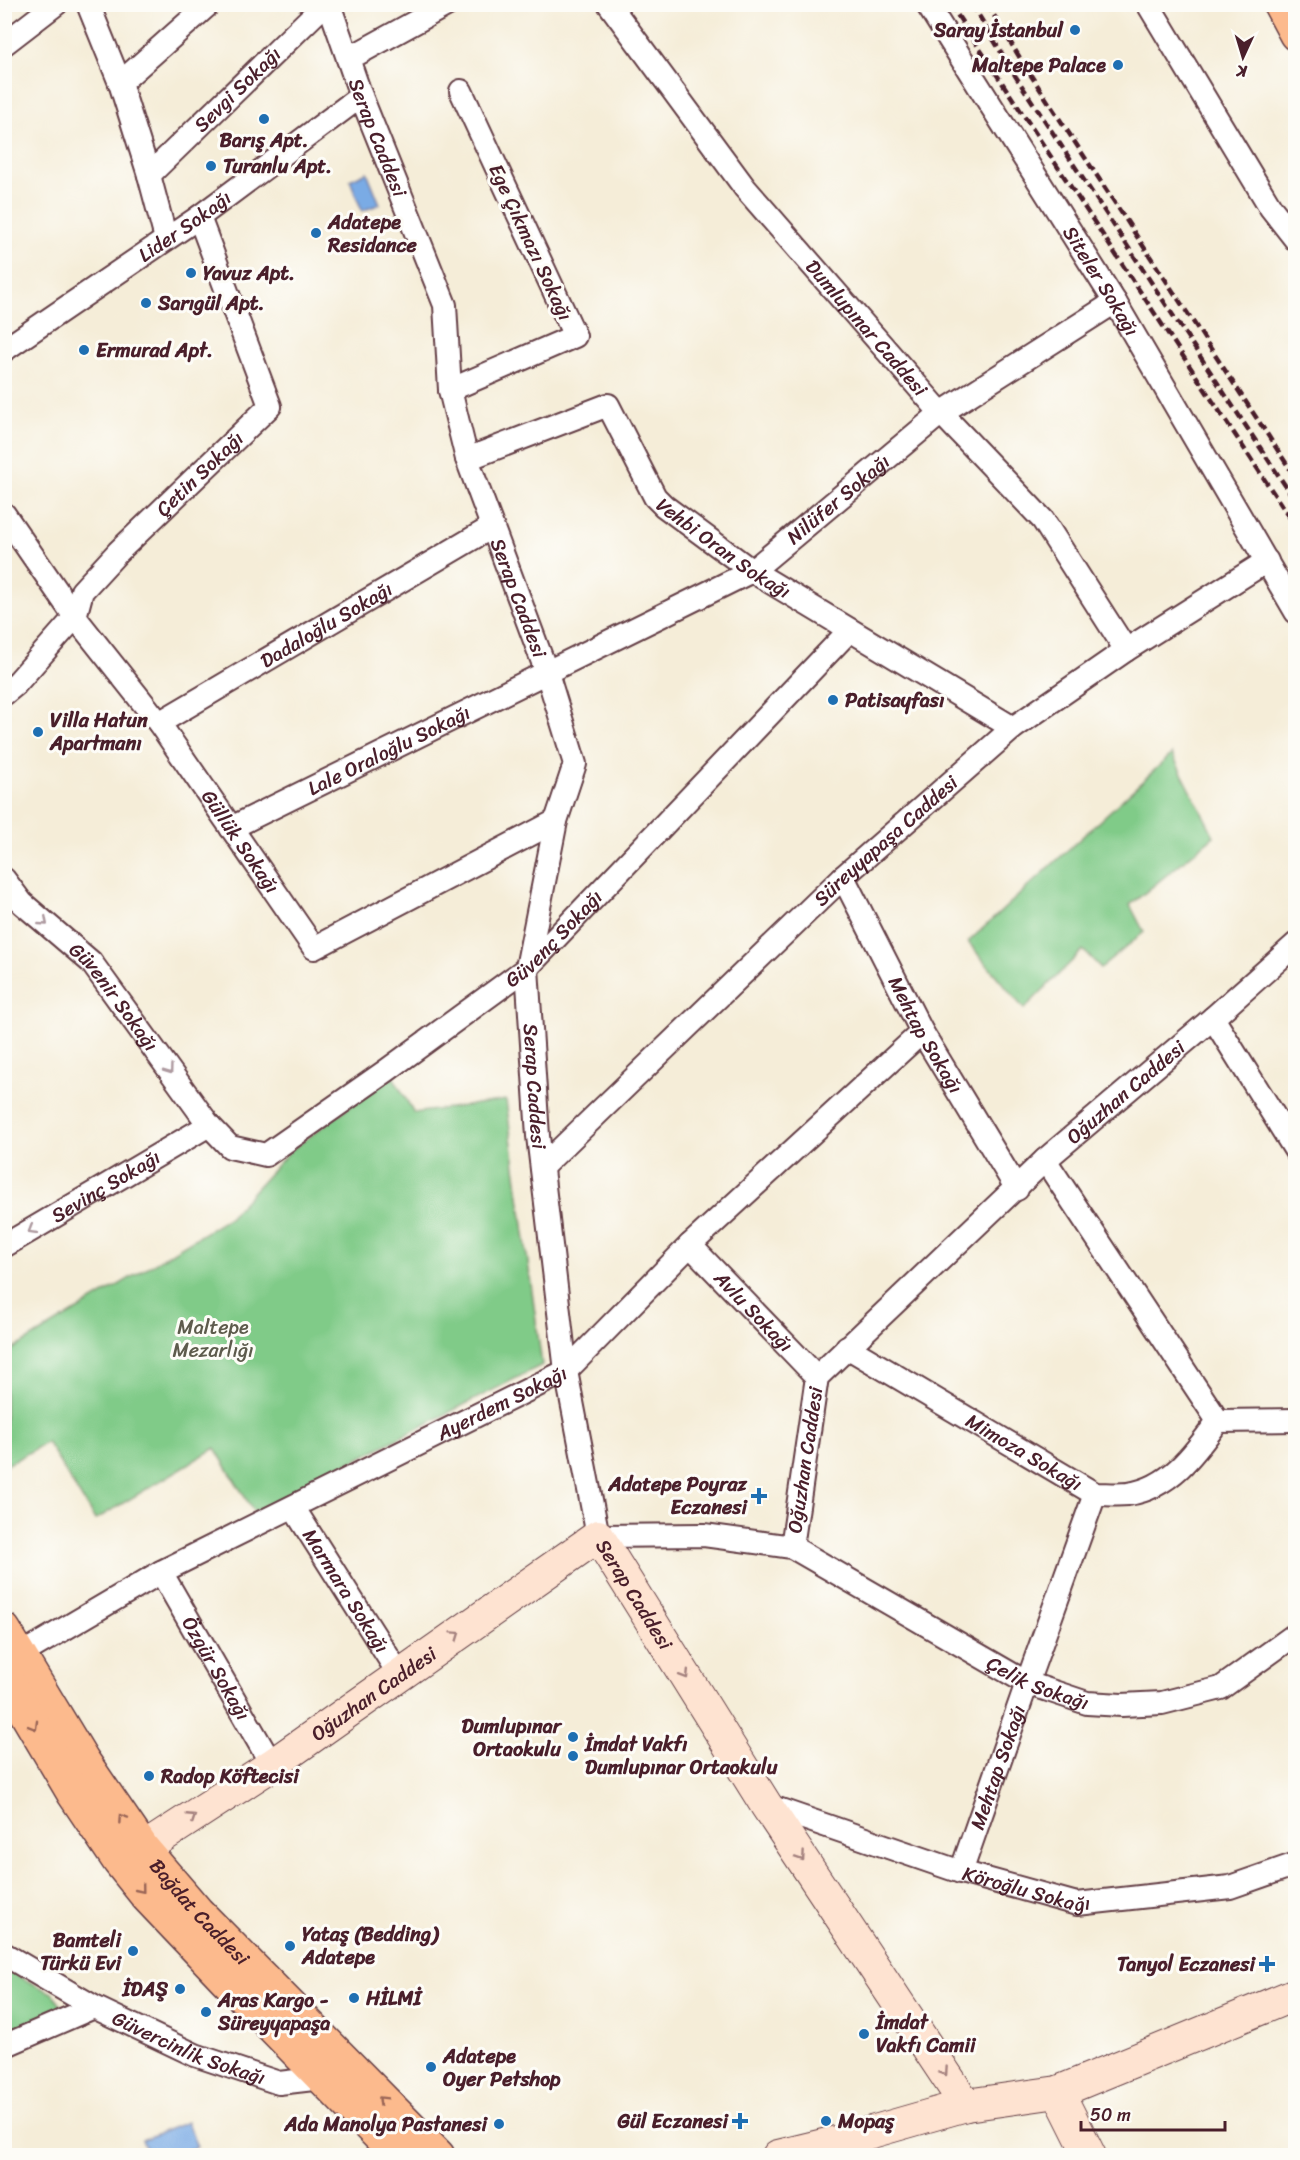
<svg xmlns="http://www.w3.org/2000/svg" width="1300" height="2160" font-family="Sriracha,sans-serif">
	<rect width="100%" height="100%" fill="#fdfcf7"/>
	<filter id="ink" filterUnits="userSpaceOnUse"><feTurbulence type="fractalNoise" baseFrequency=".0167" numOctaves="2"/><feDisplacementMap in="SourceGraphic" scale="12" xChannelSelector="R" yChannelSelector="G"/><feConvolveMatrix kernelMatrix="1 2 1 2 8 2 1 2 1" color-interpolation-filters="sRGB"/></filter>
	<filter id="wash" filterUnits="userSpaceOnUse"><feTurbulence type="fractalNoise" baseFrequency=".008" numOctaves="4" result="noise"/><feDisplacementMap in="SourceGraphic" scale="24" xChannelSelector="R" yChannelSelector="G"/><feGaussianBlur stdDeviation="1.35" result="paint"/><feColorMatrix in="noise" values="0 0 0 0 0 0 0 0 0 0 0 0 0 0 0 0 0 1.4 0 .05"/><feComposite in="paint" operator="in"/></filter>
	<g filter="url(#wash)">
		<rect width="100%" height="100%" fill="#f5edd8"/>
		<path fill="#80cb88" stroke="#65755a" stroke-width="1.5" d="M1172 754 1214 836 1130 905 1144 932 1101 968 1083 950 1024 1009 968 942Z
			M392 1075 414 1113 506 1100 542 1365 254 1512 215 1448 95 1520 47 1442 5 1466V1354L229 1218 289 1152Z
			M4 1969 54 1994 64 2011 5 2035Z"/>
		<path fill="#7aabe5" stroke="#626588" stroke-width="1.5" d="M367 172 380 204 362 211 350 180Z
			M187 2122 197 2147 175 2155H149L142 2140Z"/>
	</g>
	<g filter="url(#ink)">
		<g fill="none" stroke-linecap="round" stroke-linejoin="round">
			<defs>
				<g id="street">
					<path d="M88 4 120 83 149 175 166 239"/>
					<path id="s1" d="M329 4 361 96 445 305 450 390 467 459 547 673 575 764 556 821 527 968 538 1136 566 1371 598 1536 704 1535 792 1547 1027 1683 1087 1703 1122 1705 1162 1703 1221 1688 1296 1634"/>
					<path id="s2" d="M609 4 745 188 941 413 1043 520 1126 650"/>
					<path id="s3" d="M927 4 1115 302 1296 612"/>
					<path d="M1148 4 1271 208 1296 240"/>
					<path d="M4 44 56 4"/>
					<path d="M348 59 448 4"/>
					<path d="M120 83 209 4"/>
					<path id="s4" d="M149 175 325 4"/>
					<path id="s5" d="M4 350 199 217 361 96"/>
					<path d="M450 390 575 336 461 91"/>
					<path id="s6" d="M467 459 608 405 655 497 664 506 752 571 1013 728"/>
					<path id="s7" d="M4 514 75 617 159 723 314 948 556 821"/>
					<path id="s8" d="M4 694 15 685 75 617 82 591 118 552 270 406 199 217"/>
					<path id="s9" d="M159 723 492 527"/>
					<path id="s10" d="M231 828 752 571 941 413 1115 302"/>
					<path id="s11" d="M843 877 922 1032 1017 1189"/>
					<path id="s12" d="M4 879 22 903 91 962 209 1125 230 1147 266 1155 386 1071 527 968 849 631"/>
					<path d="M1213 1018 1296 1151"/>
					<path d="M1045 1160 1218 1421"/>
					<path id="s13" d="M542 1167 843 877 1013 728 1126 650 1267 561"/>
					<path id="s14" d="M690 1245 817 1377"/>
					<path id="s15" d="M4 1246 209 1125"/>
					<path id="s16" d="M847 1347 1095 1494C1106 1494 1117 1495 1128 1494 1170 1488 1195 1453 1218 1421L1296 1420"/>
					<path id="s17" d="M293 1507 399 1674"/>
					<path id="s18" d="M792 1547 817 1377 1045 1160 1213 1018 1296 944"/>
					<path id="s19" d="M161 1572 272 1765"/>
					<path id="s20" d="M8 1662 161 1572 566 1371 690 1245 922 1032"/>
					<path id="s21" d="M766 1805 961 1872 1077 1904 1230 1887 1296 1864"/>
					<path id="s22" d="M961 1872 1027 1683 1095 1494"/>
					<path id="s23" d="M4 1954 94 2007 195 2055 279 2083 322 2078"/>
					<path d="M4 2046 94 2007"/>
				</g>
				<g id="secondary">
					<path id="s24" d="M143 1849 272 1765 598 1536 766 1805 966 2105"/>
					<path d="M1058 2092 1090 2156"/>
					<path d="M778 2156 840 2141 966 2105 1058 2092 1296 1994"/>
				</g>
				<g id="primary">
					<path id="s25" d="M4 1630 83 1761 143 1849 197 1912 438 2156"/>
					<path d="M4 1676 74 1794 119 1861 147 1896 224 1977 399 2156"/>
				</g>
				<path id="highway" d="M1280 4 1296 34"/>
			</defs>
			<use href="#street" stroke="#643e45" stroke-width="26"/>
			<use href="#secondary" stroke="#643e45" stroke-width="34"/>
			<use href="#primary" stroke="#643e45" stroke-width="36"/>
			<use href="#highway" stroke="#643e45" stroke-width="36"/>
			<use href="#street" stroke="#fff" stroke-width="22"/>
			<use href="#secondary" stroke="#fee3d1" stroke-width="32"/>
			<use href="#primary" stroke="#fcba8d" stroke-width="33"/>
			<use href="#highway" stroke="#fcba8d" stroke-width="33"/>
			<path stroke="#4a1f2b" stroke-width="4.5" stroke-dasharray="9 4.5" stroke-linecap="butt" d="M950 4 1296 527
				M972 4 1016 77 1296 502
				M987 4 1028 71 1296 478"/>
		</g>
		<defs><path id="oneway-chevron" d="M-2-3.5L2.5 0L-2 3.5" fill="none" stroke-width="1.6" stroke-linecap="round" stroke-linejoin="round" transform="scale(1.5)"/></defs>
		<g stroke="#ae9aa0">
			<use href="#oneway-chevron" transform="translate(44 922) rotate(41)"/>
			<use href="#oneway-chevron" transform="translate(169 1070) rotate(54)"/>
			<use href="#oneway-chevron" transform="translate(32 1230) rotate(149)"/>
		</g>
		<g stroke="#a4817e">
			<use href="#oneway-chevron" transform="translate(456 1635) rotate(-35)"/>
			<use href="#oneway-chevron" transform="translate(685 1675) rotate(58)"/>
			<use href="#oneway-chevron" transform="translate(192 1817) rotate(-33)"/>
			<use href="#oneway-chevron" transform="translate(801 1857) rotate(56)"/>
			<use href="#oneway-chevron" transform="translate(944 2072) rotate(56)"/>
		</g>
		<g stroke="#9a6557">
			<use href="#oneway-chevron" transform="translate(34 1726) rotate(60)"/>
			<use href="#oneway-chevron" transform="translate(122 1818) rotate(-124)"/>
			<use href="#oneway-chevron" transform="translate(141 1889) rotate(51)"/>
			<use href="#oneway-chevron" transform="translate(382 2100) rotate(-135)"/>
		</g>
	</g>
	<g fill="#1f6fb2" stroke="#fdfcf7" stroke-width="2">
		<circle cx="1075" cy="30" r="6"/>
		<circle cx="1118" cy="65" r="6"/>
		<circle cx="264" cy="119" r="6"/>
		<circle cx="211" cy="166" r="6"/>
		<circle cx="316" cy="233" r="6"/>
		<circle cx="191" cy="273" r="6"/>
		<circle cx="146" cy="303" r="6"/>
		<circle cx="84" cy="350" r="6"/>
		<circle cx="833" cy="700" r="6"/>
		<circle cx="38" cy="732" r="6"/>
		<path d="M756 1487h6v6h6v6h-6v6h-6v-6h-6v-6h6z"/>
		<circle cx="573" cy="1737" r="6"/>
		<circle cx="573" cy="1756" r="6"/>
		<circle cx="149" cy="1776" r="6"/>
		<circle cx="290" cy="1946" r="6"/>
		<circle cx="133" cy="1951" r="6"/>
		<path d="M1264 1955h6v6h6v6h-6v6h-6v-6h-6v-6h6z"/>
		<circle cx="180" cy="1989" r="6"/>
		<circle cx="354" cy="1998" r="6"/>
		<circle cx="206" cy="2012" r="6"/>
		<circle cx="864" cy="2034" r="6"/>
		<circle cx="431" cy="2067" r="6"/>
		<path d="M737 2112h6v6h6v6h-6v6h-6v-6h-6v-6h6z"/>
		<circle cx="826" cy="2121" r="6"/>
		<circle cx="499" cy="2124" r="6"/>
	</g>
	<g text-anchor="middle" stroke-width="6" stroke-linejoin="round" paint-order="stroke">
		<g font-size="20" font-weight="bold" fill="#4a1f2b" stroke="#fdfcf7" text-anchor="start">
			<text x="1063" y="37" text-anchor="end">Saray İstanbul</text>
			<text x="1106" y="72" text-anchor="end">Maltepe Palace</text>
			<text x="264" y="147" text-anchor="middle">Barış Apt.</text>
			<text x="223" y="173">Turanlu Apt.</text>
			<text x="328" y="229">Adatepe<tspan x="328" dy="23">Residance</tspan></text>
			<text x="203" y="280">Yavuz Apt.</text>
			<text x="158" y="310">Sarıgül Apt.</text>
			<text x="96" y="357">Ermurad Apt.</text>
			<text x="845" y="707">Patisayfası</text>
			<text x="50" y="727">Villa Hatun<tspan x="50" dy="23">Apartmanı</tspan></text>
			<text x="747" y="1491" text-anchor="end">Adatepe Poyraz<tspan x="747" dy="23">Eczanesi</tspan></text>
			<text x="561" y="1733" text-anchor="end">Dumlupınar<tspan x="561" dy="23">Ortaokulu</tspan></text>
			<text x="585" y="1751">İmdat Vakfı<tspan x="585" dy="23">Dumlupınar Ortaokulu</tspan></text>
			<text x="161" y="1783">Radop Köftecisi</text>
			<text x="302" y="1941">Yataş (Bedding)<tspan x="302" dy="23">Adatepe</tspan></text>
			<text x="121" y="1947" text-anchor="end">Bamteli<tspan x="121" dy="23">Türkü Evi</tspan></text>
			<text x="1255" y="1971" text-anchor="end">Tanyol Eczanesi</text>
			<text x="168" y="1996" text-anchor="end">İDAŞ</text>
			<text x="366" y="2005">HİLMİ</text>
			<text x="218" y="2007">Aras Kargo -<tspan x="218" dy="23">Süreyyapaşa</tspan></text>
			<text x="876" y="2029">İmdat<tspan x="876" dy="23">Vakfı Camii</tspan></text>
			<text x="443" y="2063">Adatepe<tspan x="443" dy="23">Oyer Petshop</tspan></text>
			<text x="728" y="2128" text-anchor="end">Gül Eczanesi</text>
			<text x="838" y="2128">Mopaş</text>
			<text x="487" y="2131" text-anchor="end">Ada Manolya Pastanesi</text>
		</g>
		<g font-size="20" fill="#4a1f2b" stroke="#fdfcf7">
			<text dy="7" stroke="none"><textPath href="#s4" startOffset="123">Sevgi Sokağı</textPath></text>
			<text dy="7" stroke="none"><textPath href="#s1" startOffset="142">Serap Caddesi</textPath></text>
			<text dy="7" stroke="none"><textPath href="#s5" startOffset="219">Lider Sokağı</textPath></text>
			<text transform="translate(531 242) rotate(65)" y="7">Ege Çıkmazı Sokağı</text>
			<text dy="7" stroke="none"><textPath href="#s3" startOffset="327">Siteler Sokağı</textPath></text>
			<text dy="7" stroke="none"><textPath href="#s2" startOffset="414">Dumlupınar Caddesi</textPath></text>
			<text dy="7" stroke="none"><textPath href="#s8" startOffset="298">Çetin Sokağı</textPath></text>
			<text dy="7" stroke="none"><textPath href="#s10" startOffset="693">Nilüfer Sokağı</textPath></text>
			<text dy="7" stroke="none"><textPath href="#s6" startOffset="340">Vehbi Oran Sokağı</textPath></text>
			<text dy="7" stroke="none"><textPath href="#s1" startOffset="627">Serap Caddesi</textPath></text>
			<text dy="7" stroke="none"><textPath href="#s9" startOffset="194">Dadaloğlu Sokağı</textPath></text>
			<text dy="7" stroke="none"><textPath href="#s10" startOffset="176">Lale Oraloğlu Sokağı</textPath></text>
			<text dy="7" stroke="none"><textPath href="#s7" startOffset="404">Güllük Sokağı</textPath></text>
			<text dy="7" stroke="none"><textPath href="#s13" startOffset="474">Süreyyapaşa Caddesi</textPath></text>
			<text dy="7" stroke="none"><textPath href="#s12" startOffset="750">Güvenç Sokağı</textPath></text>
			<text dy="7" stroke="none"><textPath href="#s12" startOffset="162">Güvenir Sokağı</textPath></text>
			<text dy="7" stroke="none"><textPath href="#s11" startOffset="178">Mehtap Sokağı</textPath></text>
			<text dy="7" stroke="none"><textPath href="#s1" startOffset="1131">Serap Caddesi</textPath></text>
			<text dy="7" stroke="none"><textPath href="#s18" startOffset="592">Oğuzhan Caddesi</textPath></text>
			<text dy="7" stroke="none"><textPath href="#s15" startOffset="118">Sevinç Sokağı</textPath></text>
			<text dy="7" stroke="none"><textPath href="#s14" startOffset="92">Avlu Sokağı</textPath></text>
			<text dy="7" stroke="none"><textPath href="#s20" startOffset="558">Ayerdem Sokağı</textPath></text>
			<text dy="7" stroke="none"><textPath href="#s16" startOffset="206">Mimoza Sokağı</textPath></text>
			<text dy="7" stroke="none"><textPath href="#s18" startOffset="88">Oğuzhan Caddesi</textPath></text>
			<text dy="7" stroke="none"><textPath href="#s17" startOffset="99">Marmara Sokağı</textPath></text>
			<text dy="7" stroke="none"><textPath href="#s24" startOffset="621">Serap Caddesi</textPath></text>
			<text dy="7" stroke="none"><textPath href="#s19" startOffset="111">Özgür Sokağı</textPath></text>
			<text dy="7" stroke="none"><textPath href="#s1" startOffset="2062">Çelik Sokağı</textPath></text>
			<text dy="7" stroke="none"><textPath href="#s24" startOffset="278">Oğuzhan Caddesi</textPath></text>
			<text dy="7" stroke="none"><textPath href="#s22" startOffset="111">Mehtap Sokağı</textPath></text>
			<text dy="7" stroke="none"><textPath href="#s21" startOffset="274">Köroğlu Sokağı</textPath></text>
			<text dy="7" stroke="none"><textPath href="#s25" startOffset="344">Bağdat Caddesi</textPath></text>
			<text dy="7" stroke="none"><textPath href="#s23" startOffset="208">Güvercinlik Sokağı</textPath></text>
		</g>
		<g font-size="20" fill="#5d5b4c" stroke="#fdfcf7">
			<text x="213" y="1334">Maltepe<tspan x="213" dy="23">Mezarlığı</tspan></text>
		</g>
	</g>
	<rect width="1300" height="2160" fill="none" stroke="#fdfcf7" stroke-width="24"/>
	<g transform="translate(1243 57) rotate(184)" stroke="#fdfcf7" stroke-width="4.5" paint-order="stroke">
	<path d="M0-4.5L10 22L0 15L-10 22Z" fill="#4a1f2b"/>
	<text y="-9" font-size="16" font-weight="bold" text-anchor="middle" fill="#4a1f2b">K</text>
	</g>
	<path d="M1081 2121v9h144v-9" fill="none" stroke="#4a1f2b" stroke-width="3"/>
	<text x="1090" y="2121" font-size="18" fill="#4a1f2b" stroke="#fdfcf7" stroke-width="4.5" paint-order="stroke">50 m</text>
</svg>
